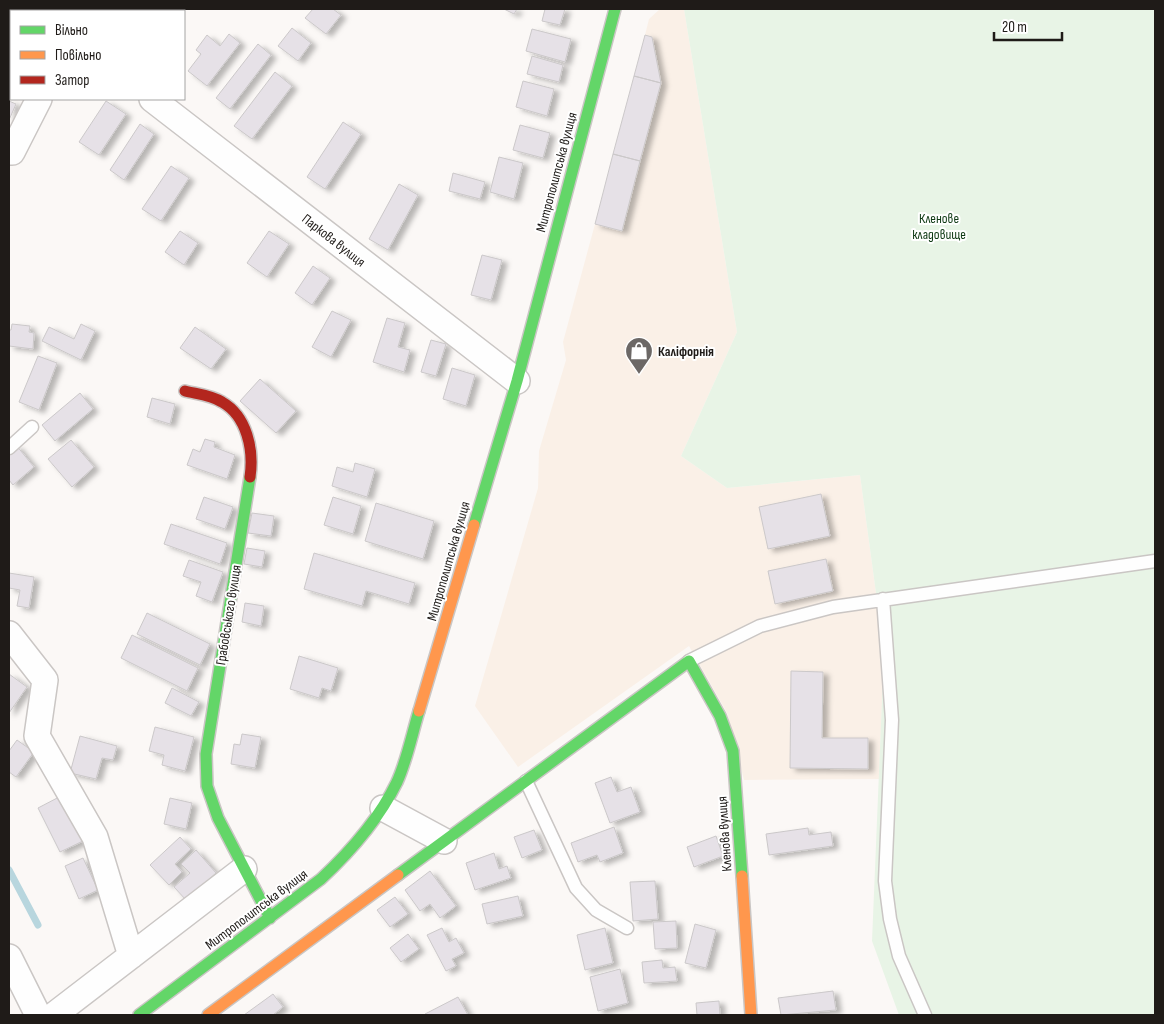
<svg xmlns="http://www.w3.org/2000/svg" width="1164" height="1024" font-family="'Sofia Sans Condensed',sans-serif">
	<defs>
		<filter id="shadow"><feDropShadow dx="5.5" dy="3" stdDeviation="2.5" flood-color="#0004"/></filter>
	</defs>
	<rect width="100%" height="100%" fill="#fbf8f6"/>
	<path fill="#faf0e7" d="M660 9H684L737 332 681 456 727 488 860 475 884 652 879 779 744 780 727 713 689 646 518 767 475 706 538 488 539 451 566 360 563 342 595 224 622 231 661 83 652 37 645 35 649 19Z"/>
	<path fill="#e8f4e6" d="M684 9H1155V1015H899L872 941 884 652 860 475 727 488 681 456 737 332Z"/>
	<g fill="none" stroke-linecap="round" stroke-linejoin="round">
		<path stroke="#b8d6de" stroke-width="7" d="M9 870 38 925"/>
	</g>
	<path fill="#e6e1e7" stroke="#cbc8c9" filter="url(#shadow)" d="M107 9H131L129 11H108Z
		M143 9H175L173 11H141Z
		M313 9H333L341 15 326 34 305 18Z
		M504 9H517L514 14Z
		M545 9H565L560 25 542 21Z
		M292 28 311 43 298 61 278 46Z
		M532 29 571 39 565 62 526 51Z
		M229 34 240 43 207 86 188 71 201 54 196 50 207 35 220 46Z
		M645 35 652 37 661 83 634 76Z
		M258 44 271 55 230 109 216 98Z
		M532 56 563 65 559 82 527 74Z
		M275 72 292 86 252 139 234 126Z
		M634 76 661 83 640 161 613 154Z
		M523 81 554 89 547 116 516 107Z
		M9 101 16 104 9 120Z
		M106 101 126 114 99 155 79 142Z
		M343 122 361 134 325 189 307 177Z
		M140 124 154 134 124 180 110 170Z
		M520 125 550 133 543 158 513 150Z
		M613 154 640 161 622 231 595 224Z
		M499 157 523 163 514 199 490 192Z
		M171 166 189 178 161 221 142 209Z
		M453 173 485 182 480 199 449 191Z
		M399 184 418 195 388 250 369 239Z
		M180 231 198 243 184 265 165 252Z
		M269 231 289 244 267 277 247 263Z
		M482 255 502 260 491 300 471 295Z
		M313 266 330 278 312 305 295 293Z
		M332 311 351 320 331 357 312 347Z
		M387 318 405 323 398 347 410 350 404 372 373 362Z
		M12 324 30 326 29 332 34 333 33 349 9 346V330H11Z
		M81 324 95 331 81 360 42 341 49 327 74 339Z
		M195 327 226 349 211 369 180 348Z
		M431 340 446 344 436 376 421 372Z
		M38 356 57 363 39 410 19 402Z
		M452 368 475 375 466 406 443 399Z
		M260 379 296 411 276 433 240 401Z
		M80 393 93 409 55 441 42 425Z
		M152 398 175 404 170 424 147 417Z
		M205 439 215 442 214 447 235 455 227 479 187 465 193 449 200 452Z
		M71 440 94 467 72 487 48 459Z
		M16 445 34 467 13 485 9 480V452Z
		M355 463 375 469 367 497 332 486 337 467 353 472Z
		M821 494 830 536 768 549 759 507Z
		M204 497 233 507 225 529 196 519Z
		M333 497 361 506 353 534 324 525Z
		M376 503 434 521 423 559 365 541Z
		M252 513 274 516 271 536 248 533Z
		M171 524 227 543 220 564 164 544Z
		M247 548 265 551 262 567 244 564Z
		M314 553 415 583 409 604 366 591 362 606 304 589Z
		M826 559 833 591 775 604 768 571Z
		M189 560 223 572 212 602 196 596 201 582 183 576Z
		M9 573 34 577 29 608 17 606 20 590 9 588Z
		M245 603 264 606 261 626 242 622Z
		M147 613 210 644 200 665 137 634Z
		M132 635 198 668 187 691 121 658Z
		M299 656 338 668 331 691 322 688 319 698 290 689Z
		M791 671 823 672 822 738H868V769L790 768Z
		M9 674 27 687 9 713Z
		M172 688 199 702 191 716 165 703Z
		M155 727 194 737 185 771 162 765 164 755 149 751Z
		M242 734 261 737 255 768 231 764 234 744 240 745Z
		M80 736 117 746 113 760 102 758 96 779 70 773Z
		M17 740 34 752 16 777 9 772V751Z
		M611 777 617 792 631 787 640 812 610 823 595 783Z
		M61 796 83 841 60 852 38 808Z
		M170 798 192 803 186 829 164 824Z
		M614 827 623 853 600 862 597 855 578 862 571 843Z
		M808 828 809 835 831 832 833 846 769 855 766 834Z
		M534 830 542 850 522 858 514 837Z
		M716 836 723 856 694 867 687 847Z
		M180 837 191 849 175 864 182 872 169 885 150 865Z
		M196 850 216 873 186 900 174 887 190 873 181 864Z
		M494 853 499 869 507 866 511 878 475 890 466 863Z
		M83 858 98 890 79 899 65 866Z
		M430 871 456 906 440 918 430 904 420 911 405 890Z
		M655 881 658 919 633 921 630 882Z
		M518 896 523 916 487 924 482 904Z
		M395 897 408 914 390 927 377 910Z
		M676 921 677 948 655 949 653 922Z
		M695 924 716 930 706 968 685 963Z
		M442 928 449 942 456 938 464 953 452 959 456 966 446 971 427 935Z
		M605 928 613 963 585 970 577 935Z
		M408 934 419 949 401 962 390 948Z
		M662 960 663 968 675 967 677 981 644 983 642 962Z
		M620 969 628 1003 598 1011 590 977Z
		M833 991 836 1010 781 1015 778 998Z
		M273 994 283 1007 273 1015H244Z
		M458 997 468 1015H426L425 1014Z
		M719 1001 720 1015H697L696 1003Z"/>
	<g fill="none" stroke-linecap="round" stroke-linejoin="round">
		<defs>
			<path id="lane" d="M9 448 32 427
				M883 599 892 720 885 881 890 919 899 956 925 1015
				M689 661 760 626 833 607 1155 561
				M526 781 576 888 596 910 627 928"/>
			<path id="street" d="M36 9 39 11
				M152 99 517 381
				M9 152H12L39 99
				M9 634 45 680 37 736 95 837 131 956
				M383 808 444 841
				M9 957 38 1015
				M54 1015 244 869"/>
			<path id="fast" d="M250 477 206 754 207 786 218 818 270 918
				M474 525 517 381 615 9
				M398 875 689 661 720 716 733 751 742 876
				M139 1015 321 879C351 851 379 819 397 782 407 760 412 734 419 711"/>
			<path id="slow" d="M419 711 474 525
				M742 876 751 1015
				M208 1015 398 875"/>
			<path id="jam" d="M185 391C197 394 211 395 222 402 247 416 254 450 250 477"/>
		</defs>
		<use href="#lane" stroke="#cac6c4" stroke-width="15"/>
		<use href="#street" stroke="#cac6c4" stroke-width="28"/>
		<use href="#fast" stroke="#cac6c4" stroke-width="14"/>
		<use href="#slow" stroke="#cac6c4" stroke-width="14"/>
		<use href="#jam" stroke="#cac6c4" stroke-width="14"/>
		<use href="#lane" stroke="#fefefe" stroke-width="12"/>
		<use href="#street" stroke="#fefefe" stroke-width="25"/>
		<use href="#fast" stroke="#63d668" stroke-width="11"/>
		<use href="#slow" stroke="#ff974d" stroke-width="11"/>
		<use href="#jam" stroke="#b3261e" stroke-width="11"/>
	</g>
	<defs>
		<symbol id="shop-pin" viewBox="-11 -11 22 30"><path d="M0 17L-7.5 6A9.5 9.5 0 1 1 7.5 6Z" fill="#6c6866" stroke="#fff"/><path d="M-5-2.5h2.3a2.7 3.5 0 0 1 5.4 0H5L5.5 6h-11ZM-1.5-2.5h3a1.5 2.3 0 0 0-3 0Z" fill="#fff"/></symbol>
	</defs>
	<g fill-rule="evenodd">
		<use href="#shop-pin" x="623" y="335" width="32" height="43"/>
	</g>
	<g text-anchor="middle" stroke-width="4" stroke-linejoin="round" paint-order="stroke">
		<g font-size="14" fill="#1f1b18" stroke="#fff">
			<text transform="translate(556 172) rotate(-75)" y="5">Митрополитська вулиця</text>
			<text transform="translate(334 240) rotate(38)" y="5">Паркова вулиця</text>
			<text transform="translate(448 561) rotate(-74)" y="5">Митрополитська вулиця</text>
			<text transform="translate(228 615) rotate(-81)" y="5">Грабовського вулиця</text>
			<text transform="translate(724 834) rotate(-94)" y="5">Кленова вулиця</text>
			<text transform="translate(256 909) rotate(-37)" y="5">Митрополитська вулиця</text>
		</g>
		<g font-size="14" fill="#0f3a14" stroke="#fff">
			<text x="939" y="223">Кленове<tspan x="939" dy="16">кладовище</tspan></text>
		</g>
		<g font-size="14" font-weight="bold" fill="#1f1b18" stroke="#fff" text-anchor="start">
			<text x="658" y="356">Каліфорнія</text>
		</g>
	</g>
	<rect width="1164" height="1024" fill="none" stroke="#1f1b18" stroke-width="20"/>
	<rect x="10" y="10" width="175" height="90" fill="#ffffff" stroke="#a5a4a3"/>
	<rect x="20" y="26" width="25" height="8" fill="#63d668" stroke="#a5a4a3"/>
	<text x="55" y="35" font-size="15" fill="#1f1b18">Вільно</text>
	<rect x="20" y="51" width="25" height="8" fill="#ff974d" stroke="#a5a4a3"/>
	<text x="55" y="60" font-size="15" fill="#1f1b18">Повільно</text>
	<rect x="20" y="76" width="25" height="8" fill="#b3261e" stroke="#a5a4a3"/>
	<text x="55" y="85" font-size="15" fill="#1f1b18">Затор</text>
	<path d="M994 32v8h68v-8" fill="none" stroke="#1f1b18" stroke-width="2.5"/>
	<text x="1002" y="32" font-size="15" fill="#1f1b18" stroke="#ffffff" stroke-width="4" paint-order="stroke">20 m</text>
</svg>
